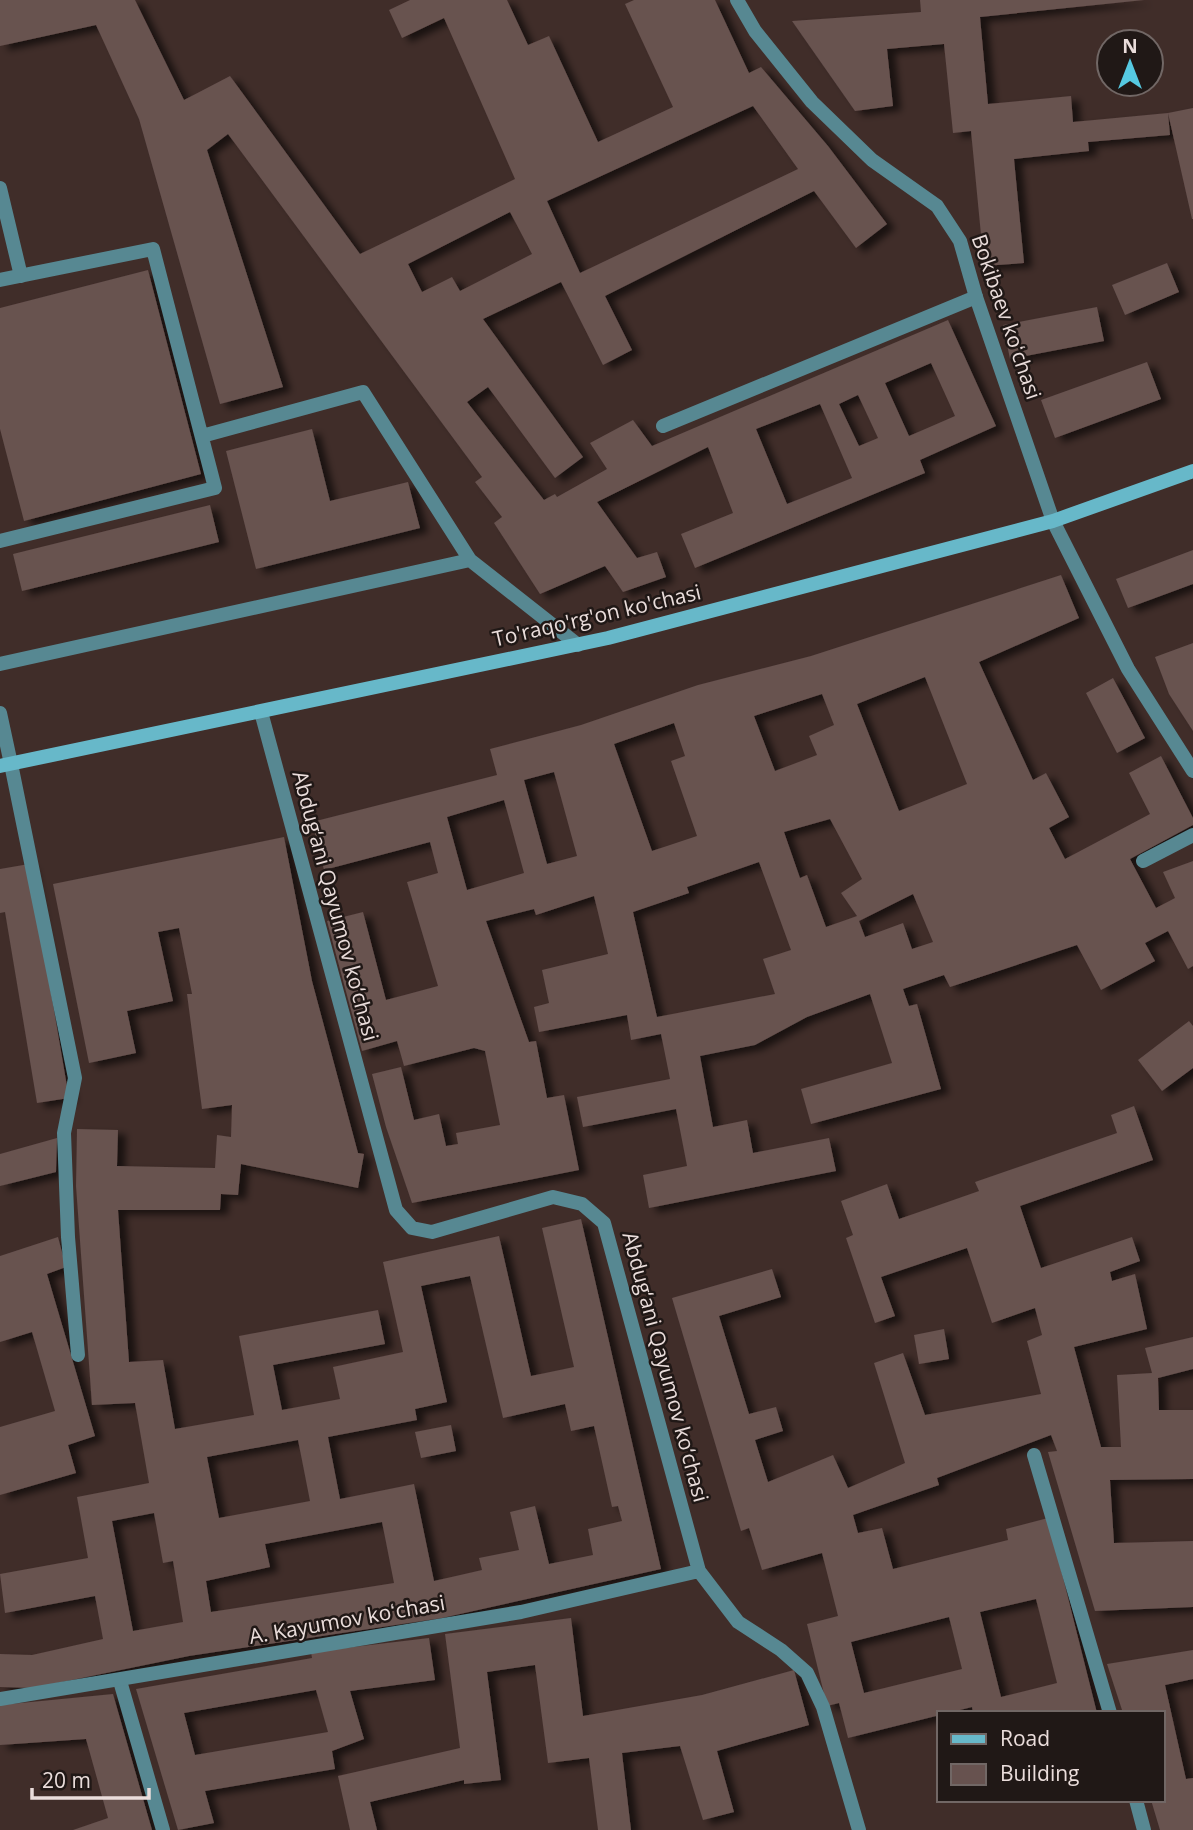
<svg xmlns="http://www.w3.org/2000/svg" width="1193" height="1830" font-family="'Open Sans',sans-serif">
	<defs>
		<filter id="shadow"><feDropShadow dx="8" dy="4.5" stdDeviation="3.5" flood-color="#0009"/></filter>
	</defs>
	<rect width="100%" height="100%" fill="#402d29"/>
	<path fill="#67524f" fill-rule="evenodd" filter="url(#shadow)" d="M0 0H135L184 100 230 76 360 254 515 179 444 18 402 38 389 10 410 0H507L528 45 549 36 598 142 673 107 625 4 634 0H715L749 73 761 67 828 146 887 224 856 248 814 191 605 296 632 350 603 365 561 282 483 319 583 457 555 478 488 387 467 402 544 500 555 494 557 497 607 469 590 443 633 420 652 446 948 320 996 426 920 460 925 473 695 568 681 534 733 513 708 447 597 502 637 558 657 552 666 577 623 592 605 566 540 594 494 523 502 517 475 482 482 477 228 134 207 150 283 387 220 404 139 119 96 25 0 46ZM753 106 798 169 580 273 547 201ZM510 212 532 254 460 291 452 277 422 292 408 264ZM931 363 955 416 909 436 885 383ZM858 395 878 438 859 446 839 404ZM820 404 852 478 787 504 756 429Z
		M920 0H1144L980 17 988 104 1071 96 1073 122 1168 113 1170 135 1088 142 1089 151 1014 159 1024 263 984 266 971 131 953 133 944 44 887 49 893 106 855 111 792 21 921 12Z
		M1193 108V219H1192L1168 113Z
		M1167 263 1179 292 1125 315 1112 285Z
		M148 270 201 474 24 521 0 429V308Z
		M1097 307 1104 341 1010 359 1003 325Z
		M1147 362 1161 399 1055 438 1041 400Z
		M312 429 330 501 408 482 420 528 256 569 226 451Z
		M210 505 219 542 22 591 13 554Z
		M1193 550V584L1128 608 1116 579Z
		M1061 575 1079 618 979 662 1033 780 1046 773 1069 817 1049 828 1065 859 1150 814 1129 773 1161 756 1193 818V825L1130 859 1156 908 1175 898 1163 872 1193 861V966L1188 969 1168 931 1145 943 1155 961 1101 990 1077 945 950 987 944 975 903 989 909 1006 917 1004 941 1089 811 1124 801 1089 892 1063 870 994 807 1017 755 1045 700 1056 713 1127 747 1120 753 1153 829 1138 836 1171 649 1208 643 1175 687 1166 676 1109 583 1127 577 1097 670 1079 661 1034 631 1040 627 1015 539 1032 534 1007 549 1003 542 970 608 954 594 896 536 915 534 909 486 921 529 1042 536 1041 547 1098 564 1095 579 1170 412 1203 386 1127 372 1074 401 1067 414 1120 439 1114 446 1146 458 1144 456 1133 500 1125 485 1051 474 1048 404 1066 397 1041 362 1051 327 921 363 912 386 1000 438 986 407 882 438 873 430 842 324 870 312 822 497 775 490 749 581 725 698 685 811 656ZM925 677 967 784 899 811 857 704ZM822 694 834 725 809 736 817 755 775 771 754 716ZM674 723 685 756 671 761 697 836 652 851 614 744ZM554 772 577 856 547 864 524 780ZM504 800 524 873 467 890 447 817ZM830 819 862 879 841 893 857 916 826 927 807 875 800 878 784 832ZM759 862 791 950 763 959 775 994 657 1017 633 912 689 893 687 887ZM913 894 933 942 912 949 903 923 865 937 859 921Z
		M1193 643V731L1169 694 1155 657Z
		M1113 678 1145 738 1117 753 1086 693Z
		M284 837 312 981 358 1153 364 1154 358 1188 241 1164 238 1195 221 1194 220 1210H118L129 1362 163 1360 175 1429 254 1415 239 1336 378 1310 385 1344 273 1365 282 1410 340 1399 333 1367 403 1352 383 1262 499 1236 531 1376 574 1367 542 1228 581 1219 661 1569 442 1618 189 1656 33 1688 0 1687V1654L32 1655 103 1639 95 1596 5 1613 0 1574 88 1558 77 1497 149 1483 135 1403 92 1405 76 1186 77 1129 118 1130 117 1166 215 1168 217 1135 231 1137 232 1105 202 1109 187 994H192L179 928 158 932 173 1001 127 1011 136 1053 89 1063 53 884ZM470 1276 503 1418 565 1404 571 1431 594 1426 612 1507 618 1506 622 1521 588 1529 593 1555 549 1564 535 1506 510 1512 519 1550 479 1558 482 1570 434 1581 414 1484 340 1499 328 1437 417 1420 415 1409 447 1402 421 1286ZM298 1440 310 1501 219 1518 207 1457ZM154 1513 163 1563 173 1561 183 1622 133 1631 112 1521ZM382 1522 394 1583 211 1612 206 1581 270 1567 265 1544Z
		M29 864 69 1098 37 1103 5 912 0 913V869Z
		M1189 1021 1193 1026V1068L1162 1091 1138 1060Z
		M1134 1106 1153 1160 1020 1206 1041 1268 1132 1237 1140 1261 1110 1272 1112 1281 1135 1274 1147 1329 1074 1347 1101 1447H1121L1117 1375 1152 1373 1145 1348 1193 1337V1369L1158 1378 1159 1410H1193V1479L1110 1480 1114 1543 1193 1541V1607L1095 1611 1048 1452 1057 1451 1051 1435 937 1478 939 1485 853 1515 858 1533 882 1528 893 1569 1008 1540 1006 1529 1048 1518 1097 1713H973L972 1707 848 1738 839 1703 827 1706 807 1624 838 1616 822 1553 762 1570 749 1528 741 1531 672 1298 772 1269 781 1297 719 1316 749 1414 776 1407 783 1431 755 1440 768 1482 833 1455 848 1488 905 1463 874 1363 903 1353 925 1415 1041 1394 1027 1341 1042 1335 1035 1308 992 1323 967 1248 881 1277 895 1316 875 1323 846 1238 853 1235 841 1201 887 1184 899 1219 979 1191 975 1182 1117 1133 1111 1115ZM1036 1599 1057 1683 1001 1697 980 1612ZM949 1617 962 1669 864 1693 851 1642Z
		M57 1138 56 1172 0 1186V1154Z
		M58 1237 66 1267 47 1274 95 1436 68 1445 76 1473 0 1495V1427L55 1411 32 1332 0 1342V1256Z
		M944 1329 949 1359 919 1364 914 1335Z
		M451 1425 456 1451 421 1458 415 1432Z
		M571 1618 583 1716 702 1695 794 1670 809 1725 717 1751 734 1812 703 1820 680 1746 622 1753 631 1830H598L589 1758 548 1763 535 1665 487 1672 501 1780 464 1784V1780L370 1802 377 1830H350L338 1776 460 1748 445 1634Z
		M429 1638 435 1680 350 1691 364 1739 332 1751 335 1769 205 1791 214 1823 178 1830 136 1689 312 1658 311 1652ZM316 1690 328 1732 195 1755 184 1713Z
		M1193 1650V1679L1165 1685 1186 1779 1193 1778V1830H1160L1151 1800H1163V1713H1123L1107 1664Z
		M113 1694 152 1830H73L108 1818 86 1739 0 1745V1705Z"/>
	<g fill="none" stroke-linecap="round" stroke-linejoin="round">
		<path stroke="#578892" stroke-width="14" d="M0 188 21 276
			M0 280 153 249 215 488 0 541
			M663 426 976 297
			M470 560 578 645
			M0 664 470 560 363 392 202 436
			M0 713 11 764
			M1143 861 1193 835
			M120 1681 163 1830"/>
		<path stroke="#578892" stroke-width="14" d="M261 712 396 1210 412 1228 432 1232 553 1197 582 1204 604 1223 699 1571 738 1622 781 1650 807 1673 823 1707 859 1830
			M11 764 75 1078 64 1133 68 1237 78 1355
			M1034 1455 1110 1713
			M0 1699 521 1612 699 1571
			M1136 1800 1144 1830"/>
		<path stroke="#578892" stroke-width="14" d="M737 0 755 31 812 102 872 160 937 206 960 241 976 297 1053 521 1128 669 1193 771"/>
		<path stroke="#67b8c9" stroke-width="14" d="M0 766 608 638 1053 521 1193 471"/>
	</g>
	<g text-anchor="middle" stroke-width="5" stroke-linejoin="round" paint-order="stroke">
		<g font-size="21" fill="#eadddb" stroke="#201816">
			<text transform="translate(1006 317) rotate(71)" y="7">Bokibaev koʻchasi</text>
			<text transform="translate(597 616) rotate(-13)" y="7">To'raqo'rg'on ko'chasi</text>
			<text transform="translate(335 906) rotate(75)" y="7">Abdug‘ani Qayumov ko‘chasi</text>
			<text transform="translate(665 1367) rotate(75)" y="7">Abdug‘ani Qayumov ko‘chasi</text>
			<text transform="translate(347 1620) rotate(-10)" y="7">A. Kayumov koʻchasi</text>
		</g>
	</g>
	<rect x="937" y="1711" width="228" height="91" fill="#201816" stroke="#716765" stroke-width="2"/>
	<rect x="951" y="1734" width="35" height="10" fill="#67b8c9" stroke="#716765" stroke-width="2"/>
	<text x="1000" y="1746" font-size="21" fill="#eadddb">Road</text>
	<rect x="951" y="1764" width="35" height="21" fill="#67524f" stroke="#716765" stroke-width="2"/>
	<text x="1000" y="1781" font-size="21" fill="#eadddb">Building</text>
	<g transform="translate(1130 63)"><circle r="33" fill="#201816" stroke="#716765" stroke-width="2"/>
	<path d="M0-5L12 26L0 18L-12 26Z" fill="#56c9e1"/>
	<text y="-10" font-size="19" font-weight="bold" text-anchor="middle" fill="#eadddb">N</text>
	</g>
	<path d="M32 1788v10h117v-10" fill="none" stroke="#eadddb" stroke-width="3.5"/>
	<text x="42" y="1788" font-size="21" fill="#eadddb" stroke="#201816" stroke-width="5" paint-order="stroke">20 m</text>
</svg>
